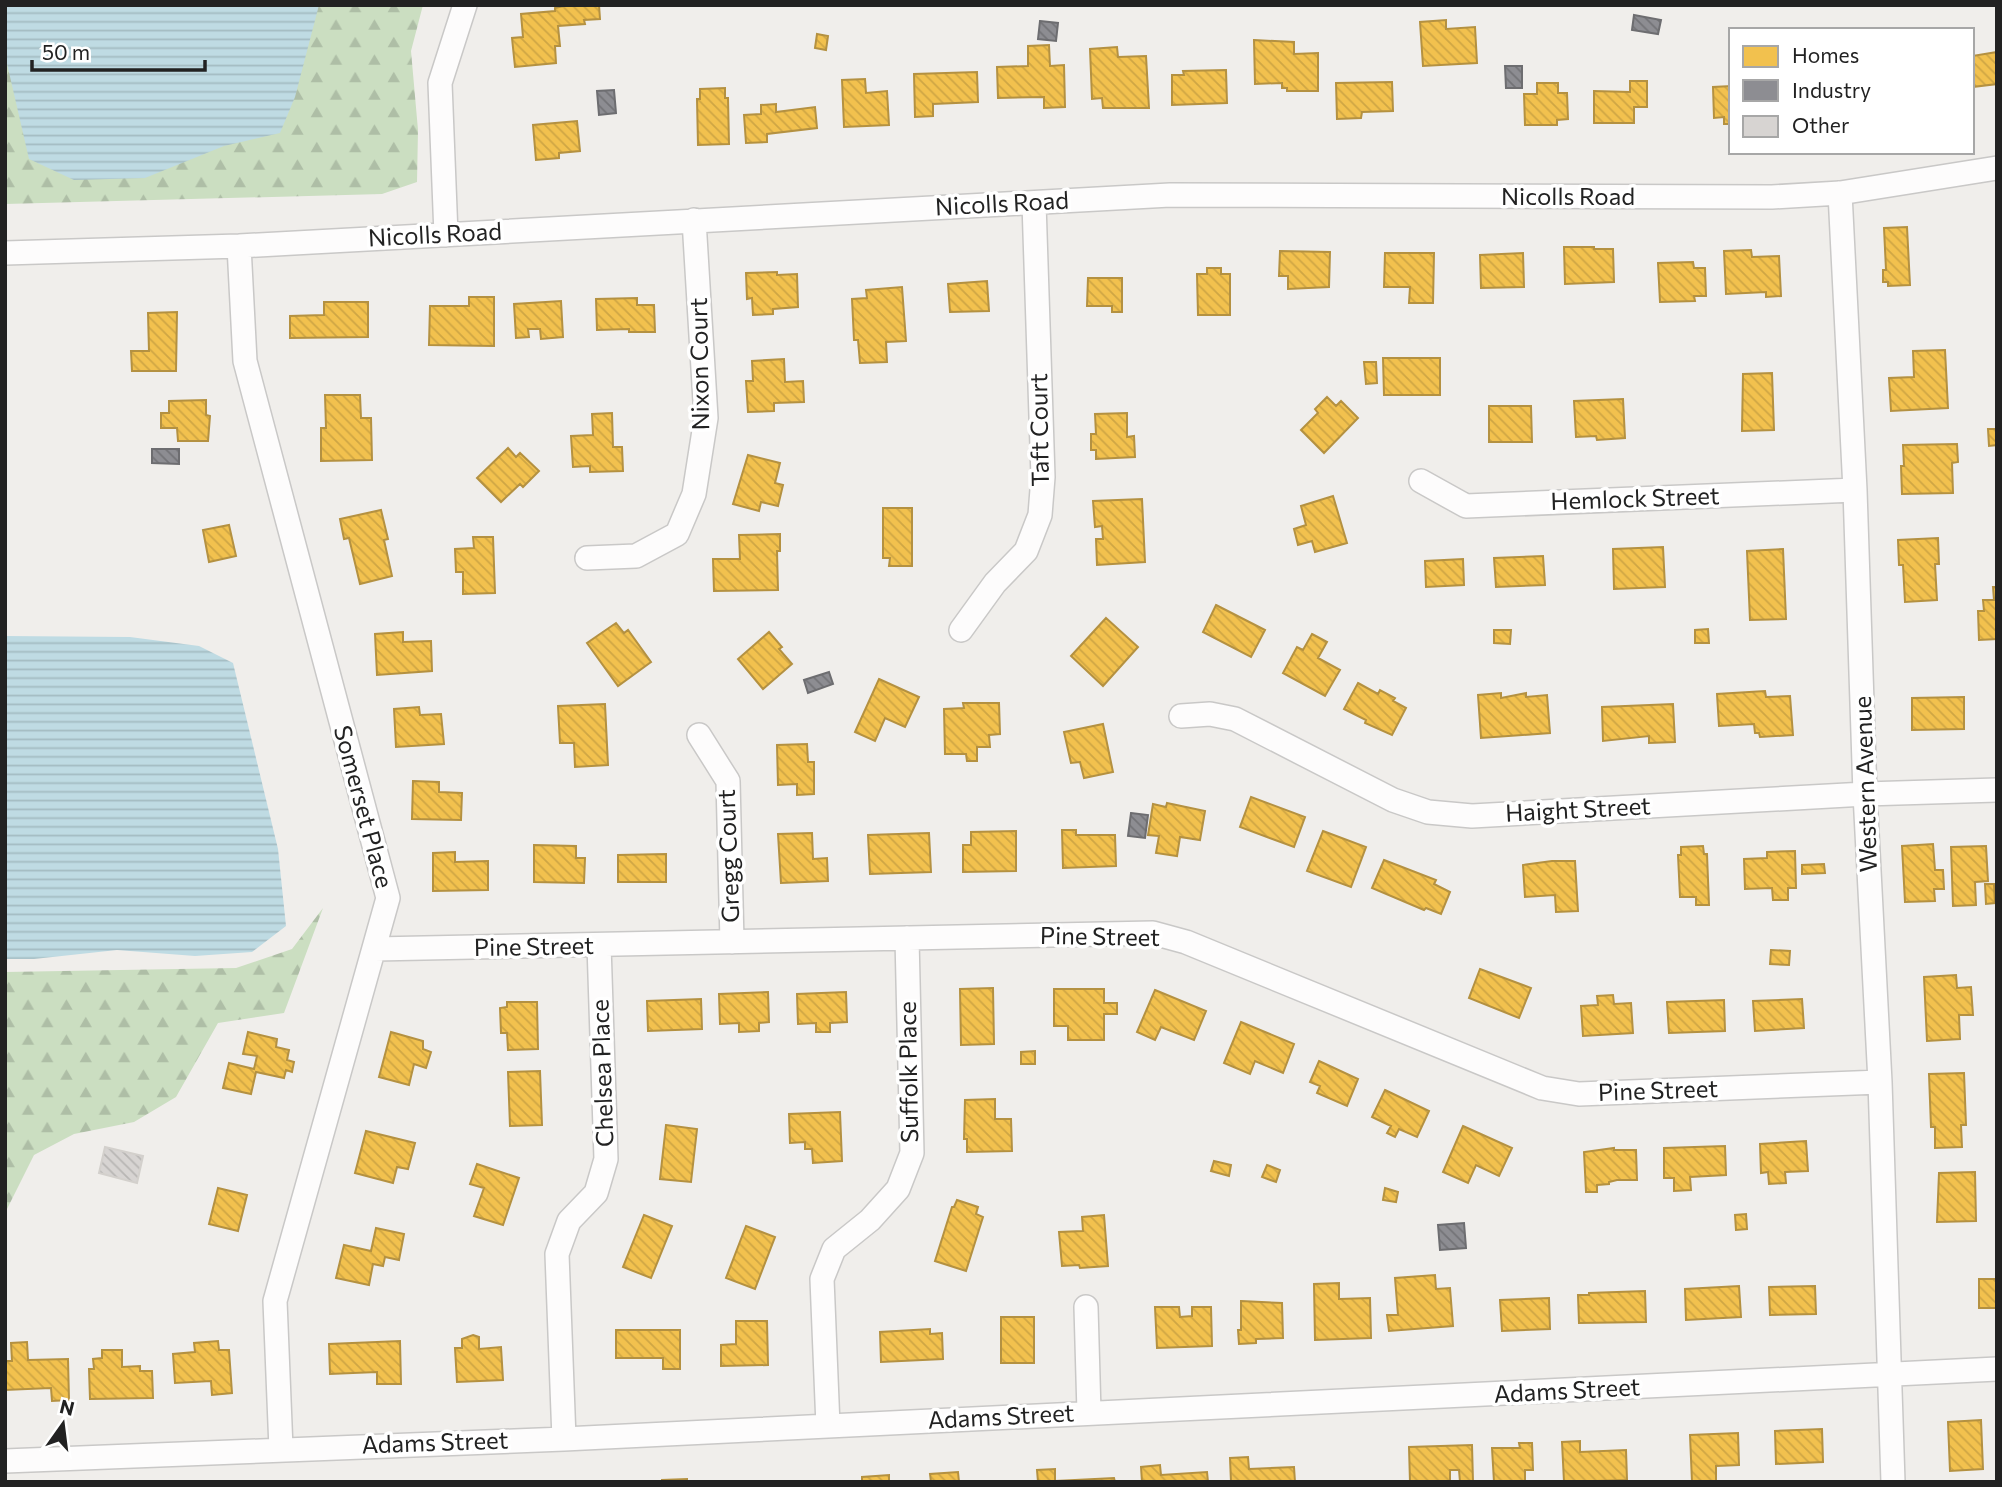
<svg xmlns="http://www.w3.org/2000/svg" width="2002" height="1487" font-family="Commissioner,sans-serif">
	<defs>
		<pattern id="forest-firs" width="22" height="20" patternUnits="userSpaceOnUse" patternTransform="scale(1.75)"><rect width="22" height="20" fill="#cbdec1"/><path d="M5 1l3.5 6h-7zM16 11l3.5 6h-7z" fill="#aebea6"/></pattern>
		<pattern id="water-rules" width="6" height="5" patternUnits="userSpaceOnUse" patternTransform="scale(1.75)"><rect width="6" height="5" fill="#bfdbe3"/><path d="M0 2.5h6" fill="none" stroke="#a4bcc2"/></pattern>
		<pattern id="homes-back-hatch" width="6" height="6" patternUnits="userSpaceOnUse" patternTransform="scale(1.75)"><rect width="6" height="6" fill="#f2c14e"/><path d="M-1 5l2 2M0 0l6 6M5-1l2 2" fill="none" stroke="#cfa644"/></pattern>
		<pattern id="industry-back-hatch" width="6" height="6" patternUnits="userSpaceOnUse" patternTransform="scale(1.75)"><rect width="6" height="6" fill="#8d8d92"/><path d="M-1 5l2 2M0 0l6 6M5-1l2 2" fill="none" stroke="#737377"/></pattern>
		<pattern id="building-back-hatch" width="6" height="6" patternUnits="userSpaceOnUse" patternTransform="scale(1.75)"><rect width="6" height="6" fill="#d7d4d2"/><path d="M-1 5l2 2M0 0l6 6M5-1l2 2" fill="none" stroke="#b8b6b4"/></pattern>
	</defs>
	<rect width="100%" height="100%" fill="#f0eeeb"/>
	<path fill="url(#forest-firs)" d="M5 5H423L411 51 418 130 417 182 382 194 5 204Z
		M323 908 284 1013 218 1023 176 1097 134 1122 74 1134 34 1155 5 1213V972L236 968 292 949Z"/>
	<path fill="url(#water-rules)" d="M5 5H319L295 97 280 133 224 146 145 178 74 180 29 159 5 55Z
		M5 636 130 637 199 646 233 663 278 849 286 926 252 952 195 956 117 950 34 959H5Z"/>
	<path fill="url(#homes-back-hatch)" stroke="#b49141" stroke-width="2" d="M568 5H599L600 19 584 20 585 24 558 26 560 46H555L556 63 515 67 512 38 523 37 521 14 555 11V8Z
		M1446 20V29L1475 27 1477 63 1423 66 1420 22Z
		M817 34 828 36 826 50 815 48Z
		M1254 40 1294 42V54L1318 53V91H1287V88H1282V83L1255 84Z
		M1049 45 1050 66 1064 65 1065 107 1044 108V97L998 98 997 67 1028 66V46Z
		M1117 47 1118 57 1146 56 1149 108H1103L1102 98 1092 99 1090 49Z
		M1997 52V84L1972 87V56Z
		M1226 70 1227 103 1172 105V75H1184L1183 71Z
		M977 72 978 102 933 104V116L915 117 914 74Z
		M865 79 866 93 887 91 889 125 844 127 842 80Z
		M1630 81H1647V107H1634V123H1594V91L1630 92Z
		M1392 82 1393 111 1362 112 1361 118 1337 119 1336 83Z
		M1537 83H1558V93H1567L1568 119 1557 120V125H1525L1524 94H1537Z
		M1731 86V124H1724V117L1714 118 1713 87Z
		M725 88V98H728L729 144 698 145 697 99H700V89Z
		M776 104V112L815 107 817 128 767 134V142L746 143 744 115 761 114V105Z
		M577 121 580 151 559 153V158L536 160 533 125Z
		M1907 227 1910 285 1888 286V282H1883V270H1886L1884 228Z
		M1564 247H1594V249H1613L1614 282 1565 284Z
		M1751 250 1752 257 1779 256 1781 296 1766 297V292L1726 294 1724 251Z
		M1280 251 1330 252 1329 287 1288 289V276H1279Z
		M1385 253H1434L1433 303H1409L1410 287H1384Z
		M1523 253 1524 287 1481 288 1480 255Z
		M1693 262 1694 268H1705L1706 296H1694L1695 301 1660 302 1658 263Z
		M1207 268H1221V274H1230V315H1198L1197 274H1207Z
		M777 272V275L797 274 798 307 773 309V314L753 315 752 298 747 299 746 273Z
		M1088 278H1122V312H1112V306H1087Z
		M987 281 989 311 950 312 948 284Z
		M902 287 906 341 886 342 887 362 860 363 858 340H854L852 299 867 298 866 290Z
		M469 297H494V346L429 345 430 306H469Z
		M637 298V305H654L655 332H629V329L597 330 596 299Z
		M561 301 563 337 541 339 540 329H528L529 337 516 338 514 304Z
		M324 302H368V337L290 338V316L324 315Z
		M177 312 176 371H132L131 351H149L148 313Z
		M1945 350 1948 408 1891 411 1889 378 1914 377 1913 351Z
		M1383 358H1440V395H1384Z
		M784 359 785 382 803 381 804 402 774 403V411L748 412 746 381H753L752 361Z
		M1364 362H1376L1377 383 1366 384Z
		M1772 373 1774 430 1742 431 1743 374Z
		M325 395H360L361 418H371L372 460 321 461V428H326Z
		M1327 397 1336 406 1341 401 1358 418 1324 453 1301 430 1318 413 1315 409Z
		M1623 399 1625 438 1597 440 1596 436 1576 437 1574 401Z
		M206 400V415L210 416 208 441H178L177 428H161V413H169V401Z
		M1489 406H1531L1532 442H1489Z
		M612 413 613 447H622L623 471 590 472V466L573 467 571 436 593 435 592 414Z
		M1127 413V437L1134 436 1135 457 1096 459V450H1091V434H1096L1095 414Z
		M1988 429H1997V445L1989 446Z
		M1957 444 1958 462 1952 463 1953 493 1902 494 1901 466H1904L1903 445Z
		M508 448 516 457 520 453 539 471 523 487 520 484 501 502 477 478Z
		M748 455 780 463 775 483 783 485 778 506 761 502 759 511 733 504Z
		M1333 496 1347 543 1315 552 1312 541 1298 545 1294 529 1306 525 1301 506Z
		M1142 499 1145 562 1097 565 1096 539H1103L1102 526 1095 527 1093 501Z
		M883 508H912V566H889L890 558H883Z
		M381 510 388 539 384 540 392 576 360 584 349 538 344 539 340 519Z
		M229 525 236 556 209 562 203 530Z
		M780 534V551H777L778 590 714 591 713 559H740L739 535Z
		M473 537H493L495 593 463 594V572H456L455 549 474 548Z
		M1938 538 1939 564H1935L1937 600 1905 602 1903 565H1899L1898 540Z
		M1663 547 1665 587 1614 589 1613 549Z
		M1783 549 1786 619 1750 620 1747 551Z
		M1543 556 1545 585 1496 587 1494 558Z
		M1463 559 1464 585 1426 587 1425 561Z
		M1993 587H1997V639L1979 640 1978 611H1984L1983 600H1994Z
		M1216 605 1265 630 1251 657 1203 632Z
		M1106 618 1138 647 1103 686 1071 656Z
		M616 623 624 633 628 630 651 662 618 686 587 643Z
		M1708 629 1709 643H1695V630Z
		M1494 630H1511L1510 644 1494 643Z
		M403 632V642L431 641 432 671 377 675 375 634Z
		M769 632 782 647 779 649 792 664 763 689 738 659Z
		M1312 634 1327 642 1318 658 1340 670 1325 696 1283 673 1297 647 1303 650Z
		M879 679 919 697 905 727 885 718 875 741 855 732Z
		M1358 683 1378 694 1380 690 1395 698 1393 701 1406 708 1392 735 1365 723 1366 720 1344 709Z
		M1765 691 1766 697 1790 696 1793 735 1760 737 1759 733H1755L1754 724 1719 726 1717 694Z
		M1501 693V698L1526 693V697L1547 695 1550 733 1481 738 1478 695Z
		M1964 697V729L1912 730V698Z
		M963 703H999L1000 734 989 735 990 747H977V761H967L966 754H945L944 709 964 708Z
		M605 704 608 765 575 767 574 743H560L558 706Z
		M1673 704 1675 742 1649 743V736L1603 741 1602 707Z
		M419 707 420 715 441 714 444 744 396 747 394 709Z
		M1103 724 1113 772 1084 778 1080 762 1071 763 1064 732Z
		M807 744 808 762H814V794L797 795V784L778 785 777 745Z
		M413 781 439 782V792L462 793 461 820 412 819Z
		M1251 797 1305 817 1294 847 1240 827Z
		M1167 803 1205 811 1200 840 1180 837 1177 856 1156 853 1159 836 1148 835 1153 804 1166 807Z
		M1062 830H1076V835H1115L1116 866 1063 868Z
		M1016 831V871L963 872V845H971V832Z
		M1323 831 1366 847 1351 887 1307 871Z
		M812 833 813 859 827 858 828 881 781 883 778 834Z
		M929 833 931 872 870 874 868 835Z
		M1933 844 1935 870H1943L1944 889H1934L1935 901 1905 902 1902 846Z
		M534 845 576 846V858H585L584 883 534 882Z
		M1703 846 1704 854H1707L1709 905H1696V897H1680L1678 855H1681V847Z
		M1986 846 1988 881 1975 882 1976 905 1953 906 1951 847Z
		M1795 851 1796 888H1788V900H1773L1772 888 1745 889 1744 859 1767 858V852Z
		M455 852V862L488 861V890L433 891V853Z
		M666 854V882H618V855Z
		M1384 860 1436 880 1434 884 1450 892 1441 914 1426 908 1424 910 1372 888Z
		M1552 861H1575L1578 911 1556 912 1555 895 1525 897 1523 865Z
		M1824 864 1825 873 1802 874V865Z
		M1985 884H1994L1995 903 1986 904Z
		M1771 950 1790 951 1789 965 1770 964Z
		M1480 969 1531 988 1519 1018 1469 998Z
		M1956 975 1957 988 1971 987 1973 1015H1959L1960 1039 1927 1041 1924 977Z
		M993 988 994 1044 961 1045 960 989Z
		M1054 989H1104V1003H1117V1014H1104V1040H1068V1026H1054Z
		M1155 990 1206 1011 1194 1040 1161 1027 1155 1040 1137 1032Z
		M768 992 769 1022 759 1023V1031L739 1032V1023L720 1024 719 994Z
		M846 992 847 1022 830 1023V1032H816V1023L798 1024 797 994Z
		M1613 995 1614 1004 1631 1003 1633 1033 1583 1036 1581 1006 1598 1005 1597 996Z
		M701 999 702 1029 648 1031 647 1001Z
		M1802 999 1804 1028 1755 1031 1753 1001Z
		M1724 1000 1725 1031 1669 1033 1667 1002Z
		M507 1002H537L538 1049 508 1050 507 1033H501L500 1008 507 1007Z
		M1241 1022 1294 1044 1283 1073 1255 1061 1250 1074 1224 1063Z
		M248 1032 277 1039 276 1047 289 1050 287 1060 294 1062 292 1072 286 1070 284 1078 256 1072 251 1094 223 1088 229 1063 254 1069 257 1056 243 1054Z
		M391 1032 423 1041V1049L431 1052 426 1068 414 1064 409 1085 379 1077Z
		M1035 1051V1064H1021V1052Z
		M1319 1061 1358 1079 1347 1106 1317 1093 1320 1086 1310 1082Z
		M540 1071 542 1125 510 1126 508 1072Z
		M1964 1073 1966 1125H1961L1962 1147 1935 1148V1127H1931L1929 1074Z
		M1385 1090 1429 1111 1417 1137 1399 1129 1395 1137 1387 1133 1391 1126 1372 1117Z
		M995 1099V1119H1011L1012 1151 967 1152V1139H964L965 1100Z
		M840 1112 842 1161 813 1163 812 1149H805V1142L790 1143 789 1114Z
		M666 1125 697 1129 691 1182 660 1179Z
		M1463 1126 1512 1148 1499 1176 1476 1165 1468 1183 1443 1172Z
		M366 1131 415 1143 408 1169 397 1167 393 1183 355 1173Z
		M1806 1141 1808 1171 1785 1172 1786 1183 1769 1184 1768 1172 1761 1173 1760 1144Z
		M1725 1146 1726 1175 1690 1177 1691 1190 1674 1191V1178H1664V1148Z
		M1614 1148V1150H1636L1637 1180H1617L1609 1182V1184L1597 1185V1192H1586L1584 1152Z
		M1214 1161 1231 1165 1229 1176 1211 1171Z
		M477 1164 519 1178 503 1225 474 1216 484 1188 470 1184Z
		M1267 1165 1280 1170 1276 1182 1262 1177Z
		M1975 1172 1976 1221 1937 1222 1939 1173Z
		M218 1188 247 1195 238 1231 209 1224Z
		M1385 1188 1398 1192 1396 1202 1383 1200Z
		M957 1200 978 1207 976 1214 983 1217 966 1271 935 1261 952 1207H954Z
		M1746 1214 1747 1229 1736 1230 1735 1215Z
		M644 1215 672 1226 651 1278 623 1267Z
		M1104 1215 1108 1266 1080 1268 1079 1265 1062 1266 1059 1232 1083 1231 1082 1217Z
		M746 1226 775 1237 755 1289 726 1278Z
		M376 1228 404 1234 399 1260 385 1257 383 1266 373 1264 369 1285 336 1278 344 1245 371 1251Z
		M1435 1275 1436 1289 1450 1288 1453 1326 1389 1331 1387 1315H1398L1395 1278Z
		M1979 1279H1997V1308H1979Z
		M1339 1283V1299L1370 1298 1371 1338 1315 1340 1314 1284Z
		M1739 1286 1741 1317 1686 1320 1685 1289Z
		M1815 1286 1816 1314 1770 1315 1769 1287Z
		M1645 1291 1646 1322 1579 1323 1578 1295H1589V1293Z
		M1549 1298 1550 1329 1502 1331 1500 1300Z
		M1241 1301 1282 1303 1283 1338 1256 1339V1343L1239 1344 1238 1330H1241Z
		M1155 1307H1179L1180 1317 1192 1316V1307H1211L1212 1346 1157 1348Z
		M1001 1317H1034V1363H1001Z
		M736 1321H767L768 1365 721 1366V1345L736 1344Z
		M930 1329V1334L942 1333 943 1359 881 1362 880 1332Z
		M616 1330H680V1369H663V1358H616Z
		M473 1335 479 1337V1349L501 1347 503 1380 457 1382 455 1348H462V1339Z
		M218 1341 219 1350H229L232 1393 212 1395 211 1381 175 1383 173 1354 195 1352 194 1343Z
		M400 1341 401 1384H377V1372L330 1374 329 1344Z
		M27 1342 28 1360 68 1359 69 1400 52 1401 51 1388 5 1390V1361H12L11 1343Z
		M102 1350H122V1367L140 1366V1371H152L153 1398 90 1399 89 1369H94L93 1359 102 1358Z
		M1981 1420 1983 1469 1950 1471 1948 1422Z
		M1822 1429 1823 1462 1776 1464 1775 1431Z
		M1738 1433 1739 1465 1716 1466V1481L1692 1482 1690 1435Z
		M1580 1441V1452L1626 1450 1627 1480 1564 1482 1562 1442Z
		M1519 1443H1532L1533 1470H1525V1482H1494L1492 1448H1520Z
		M1472 1445 1473 1482H1460L1459 1470H1450V1482H1410L1409 1447Z
		M1248 1457 1249 1469 1294 1467 1295 1482H1231L1230 1458Z
		M1160 1465 1161 1475 1207 1472 1208 1482H1142L1141 1467Z
		M1055 1469V1481L1114 1478 1115 1482H1038L1037 1470Z
		M958 1472 959 1482H931L930 1474Z
		M889 1475V1482H862V1477Z
		M687 1479V1482H662V1480Z"/>
	<path fill="url(#industry-back-hatch)" stroke="#6d6d70" stroke-width="2" d="M1634 15 1661 20 1658 34 1632 30Z
		M1040 21 1058 23 1056 41 1038 39Z
		M1505 66H1522V88H1506Z
		M614 90 616 113 599 115 597 91Z
		M152 449H179V464L152 463Z
		M829 672 833 684 808 693 804 680Z
		M1131 813 1148 815 1145 838 1128 836Z
		M1464 1223 1466 1248 1440 1250 1438 1225Z"/>
	<path fill="url(#building-back-hatch)" stroke="#d3d0cc" stroke-width="2" d="M105 1147 143 1156 137 1183 99 1173Z"/>
	<g fill="none" stroke-linecap="round" stroke-linejoin="round">
		<defs>
			<path id="minor" d="M1840 193 1855 490 1865 794 1880 1082 1893 1482
				M446 235 440 83 465 5
				M239 246 245 361 388 898 275 1301 281 1449
				M5 253 239 246 1170 195 1772 197 1840 193 1997 168
				M1421 481 1466 506 1855 490
				M587 558 636 556 677 534 694 494 706 418 694 220
				M961 630 995 583 1026 551 1040 515 1043 477 1034 203
				M1181 716 1210 714 1235 719 1393 800 1428 812 1472 816 1865 794 1997 790
				M699 735 728 781 732 942
				M375 949 1153 933 1186 942 1542 1088 1579 1094 1880 1082
				M1086 1307 1089 1413
				M828 1426 822 1279 834 1249 870 1220 898 1189 912 1153 907 938
				M564 1439 557 1254 569 1221 596 1193 606 1159 599 945
				M5 1461 564 1439 1997 1369"/>
		</defs>
		<use href="#minor" stroke="#c9c8c7" stroke-width="26"/>
		<use href="#minor" stroke="#fdfcfc" stroke-width="23"/>
	</g>
	<g text-anchor="middle" stroke-width="7" stroke-linejoin="round" paint-order="stroke">
		<g font-size="24" fill="#222" stroke="#fff">
			<text x="1568" y="205">Nicolls Road</text>
			<text transform="translate(1002 204) rotate(-3)" y="8">Nicolls Road</text>
			<text transform="translate(435 235) rotate(-3)" y="8">Nicolls Road</text>
			<text transform="translate(700 364) rotate(-91)" y="8">Nixon Court</text>
			<text transform="translate(1040 430) rotate(-91)" y="8">Taft Court</text>
			<text transform="translate(1635 499) rotate(-2)" y="8">Hemlock Street</text>
			<text transform="translate(1866 784) rotate(-92)" y="8">Western Avenue</text>
			<text transform="translate(363 807) rotate(75)" y="8">Somerset Place</text>
			<text transform="translate(1578 810) rotate(-3)" y="8">Haight Street</text>
			<text transform="translate(729 856) rotate(-92)" y="8">Gregg Court</text>
			<text transform="translate(1100 937) rotate(1)" y="8">Pine Street</text>
			<text transform="translate(534 947) rotate(-1)" y="8">Pine Street</text>
			<text transform="translate(909 1072) rotate(-91)" y="8">Suffolk Place</text>
			<text transform="translate(603 1073) rotate(-92)" y="8">Chelsea Place</text>
			<text transform="translate(1658 1091) rotate(-2)" y="8">Pine Street</text>
			<text transform="translate(1567 1391) rotate(-3)" y="8">Adams Street</text>
			<text transform="translate(1001 1417) rotate(-3)" y="8">Adams Street</text>
			<text transform="translate(435 1443) rotate(-2)" y="8">Adams Street</text>
		</g>
	</g>
	<rect width="2002" height="1487" fill="none" stroke="#222222" stroke-width="14"/>
	<rect x="1729" y="28" width="245" height="126" fill="#ffffff" stroke="#a7a7a7" stroke-width="2"/>
	<rect x="1743" y="46" width="35" height="21" fill="#f2c14e" stroke="#a7a7a7" stroke-width="2"/>
	<text x="1792" y="63" font-size="21" fill="#222222">Homes</text>
	<rect x="1743" y="80" width="35" height="21" fill="#8d8d92" stroke="#a7a7a7" stroke-width="2"/>
	<text x="1792" y="98" font-size="21" fill="#222222">Industry</text>
	<rect x="1743" y="116" width="35" height="21" fill="#d7d4d2" stroke="#a7a7a7" stroke-width="2"/>
	<text x="1792" y="133" font-size="21" fill="#222222">Other</text>
	<g transform="translate(63 1424) rotate(14)" stroke="#ffffff" stroke-width="5" paint-order="stroke">
	<path d="M0-5L12 26L0 18L-12 26Z" fill="#222222"/>
	<text y="-10" font-size="19" font-weight="bold" text-anchor="middle" fill="#222222">N</text>
	</g>
	<path d="M32 60v10h173v-10" fill="none" stroke="#222222" stroke-width="3.5"/>
	<text x="42" y="60" font-size="21" fill="#222222" stroke="#ffffff" stroke-width="5" paint-order="stroke">50 m</text>
</svg>
